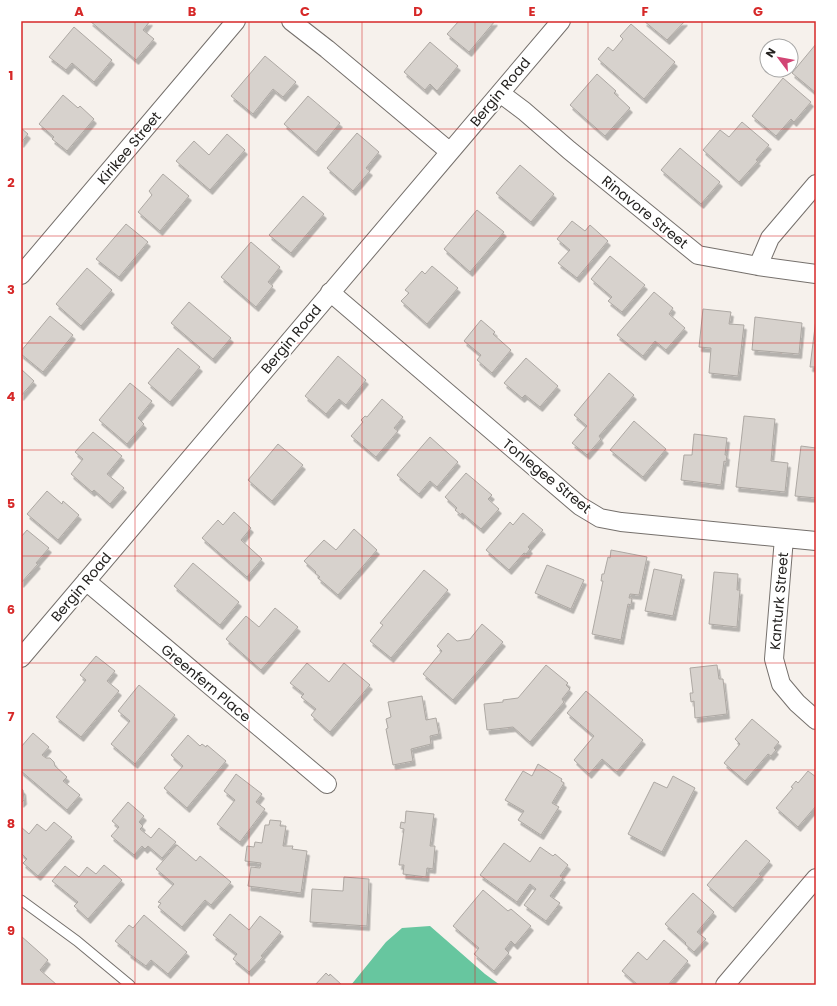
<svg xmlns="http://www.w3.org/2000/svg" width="837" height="1006" font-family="Poppins,sans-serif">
	<defs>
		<filter id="shadow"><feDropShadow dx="2.5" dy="4.5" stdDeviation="0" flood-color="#0004"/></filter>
	</defs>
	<rect width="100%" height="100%" fill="#f6f1ec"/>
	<path fill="#67c69f" d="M430 926 485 974 500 985H351L386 942 402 928Z"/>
	<path fill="#d7d2cd" stroke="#ada8a3" filter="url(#shadow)" d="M90 21H150L143 30 154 39 136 60Z
		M459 21H495L469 52 447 34Z
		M644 21H685L667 40Z
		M631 24 675 62 644 99 598 59 608 47 613 51 623 39 620 36Z
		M74 27 112 60 94 82 72 63 66 70 49 57Z
		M430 42 458 66 437 91 430 84 425 90 404 72Z
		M816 44V93L792 73Z
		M265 56 296 82 283 97 273 89 253 114 231 96Z
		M597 74 616 91 614 93 630 108 605 136 570 105Z
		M783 78 811 102 794 122 791 119 776 136 752 116Z
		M63 95 78 108 80 106 94 119 67 151 52 139 54 137 39 124Z
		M308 96 340 123 316 152 284 124Z
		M742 122 769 145 756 160 758 161 739 182 703 150 720 130 729 137Z
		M21 128 28 134 21 143Z
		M357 133 379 152 366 168 370 171 353 191 327 168Z
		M227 134 245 150 210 190 176 161 194 141 209 155Z
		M680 148 720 182 701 204 661 170Z
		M520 165 554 194 531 222 496 193Z
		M163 174 189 196 160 231 138 212 152 195 149 191Z
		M303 196 324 214 291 253 269 235Z
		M477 210 504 232 470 272 444 249Z
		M572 221 585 231 590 225 608 241 577 278 558 263 570 250 557 239Z
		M126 224 148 242 119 277 96 259Z
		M251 242 280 267 268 282 273 286 256 307 221 277Z
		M610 256 645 285 622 312 608 301 612 297 591 279Z
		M432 266 458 288 427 324 401 301 409 293 405 290 422 271 425 274Z
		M87 268 112 290 81 326 56 304Z
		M654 292 673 308 669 314 685 328 666 350 655 341 643 356 617 335Z
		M189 302 231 338 213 359 171 323Z
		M703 309 731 312 729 324 744 325 738 376 709 373 711 348 699 347Z
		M50 316 73 335 43 372 21 354V351Z
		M755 317 802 323 799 354 752 350Z
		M816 319V367H810Z
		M481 320 495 332 493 334 511 350 492 373 477 360 481 355 464 341Z
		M178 348 200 367 170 402 148 383Z
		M338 356 366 380 346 405 339 399 326 414 305 396Z
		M526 358 558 386 540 407 525 395 522 398 504 383Z
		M21 369 34 381 21 396Z
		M609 373 634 395 599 436 601 439 587 455 572 443 587 426 574 415Z
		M130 383 152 401 138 418 144 424 127 444 99 420Z
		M382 399 403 417 394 428 398 431 376 457 351 436 363 422 361 420 365 416 367 417Z
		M744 416 775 419 771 461 788 463 785 492 736 487Z
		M634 421 666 449 643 477 610 450Z
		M93 432 122 456 107 474 124 488 110 504 94 490 92 492 71 474 83 459 75 452Z
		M694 434 727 438 725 455H727L726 462 724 461 721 485 681 480 684 455H692Z
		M430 437 458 462 437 487 430 481 419 494 397 475Z
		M278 444 303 465 272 501 248 480Z
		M801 446 816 448V498L795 496Z
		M466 473 492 495 488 499 499 509 481 529 462 513 461 515 455 510 457 508 445 497Z
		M47 491 62 504 63 501 79 515 58 540 27 514Z
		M234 512 251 528 241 540 262 559 247 577 202 538 218 520 223 525Z
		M523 513 543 530 528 547 530 549 526 554 524 553 509 570 486 550 510 522 513 525Z
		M354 529 377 550 338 595 318 578 320 577 315 573 316 572 304 561 324 540 336 550Z
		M27 530 49 548 36 563 38 564 21 583V537Z
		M611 550 647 557 639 595 630 594 629 598H632L631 605 628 604 621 640 592 634 603 581H601L602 574H604L608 557 610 558Z
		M193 563 239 602 220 625 174 586Z
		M547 565 584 580 571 609 535 593Z
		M654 569 682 575 673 616 645 611Z
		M424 570 448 590 391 658 370 641 383 625 380 623Z
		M714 572 738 574 737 590H740L737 627 709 624Z
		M275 608 298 627 261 670 226 639 246 616 259 627Z
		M482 624 503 642 453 700 423 674 442 651 437 646 448 633 457 641 470 639Z
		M96 656 115 671 107 681 119 691 81 737 56 717 86 680 80 675Z
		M307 663 329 682 344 663 370 685 330 732 311 715 316 709 301 697 304 694 290 683Z
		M546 665 568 683 566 685 570 689 562 699 564 702 530 742 513 727 487 730 484 704 503 702V700L518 698Z
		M717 665 719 679H723L727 714 695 718 694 701 691 702 690 693H693L690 668Z
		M139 685 175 715 135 764 111 744 130 721 118 711Z
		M586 691 643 740 617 772 602 759 589 774 574 760 594 736 567 713Z
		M422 696 426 720 436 718 439 734 430 736 431 744 411 749 413 761 393 765 386 729 388 728 386 719 391 717 388 702Z
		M752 719 779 742 774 748 776 750 771 756 768 754 745 781 724 763 740 744 735 739Z
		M33 733 49 747 42 755 46 758H50L54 762 55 766 67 777 63 781 80 795 67 810 21 771V747Z
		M188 735 200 746 202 744 206 747 207 745 226 761 187 808 164 788 183 766 171 755Z
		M538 764 562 779 561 781 564 783 552 803 559 807 541 835 518 820 524 811 505 800 523 771 532 776Z
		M808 771 816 777V806L798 827 776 808 793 788 791 787 796 781 798 783Z
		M236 774 262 794 256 802 265 809 240 842 217 824 235 800 224 791Z
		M673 776 695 788 662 852 628 834 654 782 667 788Z
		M21 788 23 790 24 800 21 803Z
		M128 802 144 816 139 822 143 826 140 829 151 838 159 828 176 842 162 858 148 846 145 849 142 846 134 855 111 836 119 827 112 821Z
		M406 811 434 814 430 846H435L433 869 427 868 426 877 403 874 404 865H399L404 829 400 828 401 822 405 823Z
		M270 820 281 821 280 826H286L283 846H293L292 849 307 851 301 893 248 886 251 867 260 868 261 863 245 861 247 846 254 847 255 842 262 843 265 825H269Z
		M54 822 72 837 38 876 23 863 27 859 21 853V827L29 834 37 824 46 831Z
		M746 840 770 861 759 874 761 875 733 908 707 885Z
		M504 843 530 862 540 847 553 856 555 854 568 865 560 876 563 878 550 896 560 903 546 921 524 905 536 889 530 884 517 902 480 875Z
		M177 845 196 861 200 856 231 882 211 905 205 900 182 927 158 907 161 903 158 902 174 884 156 869Z
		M104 865 122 880 88 919 74 906 78 902 52 881 65 866 79 877 87 867 96 874Z
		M344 877 369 879 367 926 310 922 312 889 343 891Z
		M483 890 508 911 511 909 531 926 515 945 511 941 505 949 509 953 494 971 474 954 479 948 453 926Z
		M693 893 714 912 697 932 706 939 694 952 685 944 686 943 665 924Z
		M230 914 249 930 260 916 281 932 261 956 263 957 249 972 233 959 237 954 213 935Z
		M144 915 187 952 168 974 151 960 146 966 128 953 129 952 115 941 129 925 133 928Z
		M21 936 48 960 40 970 57 985H21Z
		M664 940 688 961 668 985H638L622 971 638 952 647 960Z
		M326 973 329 976 330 974 342 985H315Z"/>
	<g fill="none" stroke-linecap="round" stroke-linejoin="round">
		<defs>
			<path id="service" d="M21 900 77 941 130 985"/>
			<path id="minor" d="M291 21 327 49 450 152
				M500 93 524 111 569 150 698 255 758 266 816 274
				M758 266 770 238 816 184
				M21 275 236 21
				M330 292 580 506 600 518 621 522 816 541
				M784 538 774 659 781 684 797 703 816 720
				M86 581 327 784
				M21 658 561 21
				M725 985 816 878"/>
		</defs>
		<use href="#service" stroke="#75706c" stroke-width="11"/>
		<use href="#minor" stroke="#75706c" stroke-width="20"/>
		<use href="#service" stroke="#fff" stroke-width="9"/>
		<use href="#minor" stroke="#fff" stroke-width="18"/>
	</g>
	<path fill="none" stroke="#d62828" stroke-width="1" stroke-opacity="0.55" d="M135 21V985M249 21V985M362 21V985M475 21V985M588 21V985M702 21V985M21 129H816M21 236H816M21 343H816M21 450H816M21 556H816M21 663H816M21 770H816M21 877H816"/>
	<g text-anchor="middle" stroke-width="4" stroke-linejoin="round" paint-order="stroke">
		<g font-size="14" fill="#242220" stroke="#fff">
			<text transform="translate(500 92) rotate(-50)" y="5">Bergin Road</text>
			<text transform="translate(129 148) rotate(-50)" y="5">Kirikee Street</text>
			<text transform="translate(645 212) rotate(39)" y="5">Rinavore Street</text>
			<text transform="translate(291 339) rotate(-50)" y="5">Bergin Road</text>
			<text transform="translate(547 476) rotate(39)" y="5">Tonlegee Street</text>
			<text transform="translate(81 587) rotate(-50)" y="5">Bergin Road</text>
			<text transform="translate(779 601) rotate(-85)" y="5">Kanturk Street</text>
			<text transform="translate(206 683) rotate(40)" y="5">Greenfern Place</text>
		</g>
	</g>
	<rect width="837" height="1006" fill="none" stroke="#ffffff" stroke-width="44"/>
	<g transform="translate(779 58) rotate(302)"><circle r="19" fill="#ffffff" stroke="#a7a7a6"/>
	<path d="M0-3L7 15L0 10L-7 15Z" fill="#d24574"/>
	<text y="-6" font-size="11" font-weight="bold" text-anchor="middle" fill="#242220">N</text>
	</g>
	<rect x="22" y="22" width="793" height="962" fill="none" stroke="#d62828" stroke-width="1.5"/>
	<g font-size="13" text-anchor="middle" font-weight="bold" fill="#d62828">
		<text x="79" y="16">A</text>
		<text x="192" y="16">B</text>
		<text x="305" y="16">C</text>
		<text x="418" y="16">D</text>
		<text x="532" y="16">E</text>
		<text x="645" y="16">F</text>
		<text x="758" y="16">G</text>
		<text x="11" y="80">1</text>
		<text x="11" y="187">2</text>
		<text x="11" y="294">3</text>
		<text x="11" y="401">4</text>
		<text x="11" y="508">5</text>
		<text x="11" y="614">6</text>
		<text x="11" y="721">7</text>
		<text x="11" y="828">8</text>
		<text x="11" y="935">9</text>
	</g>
</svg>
